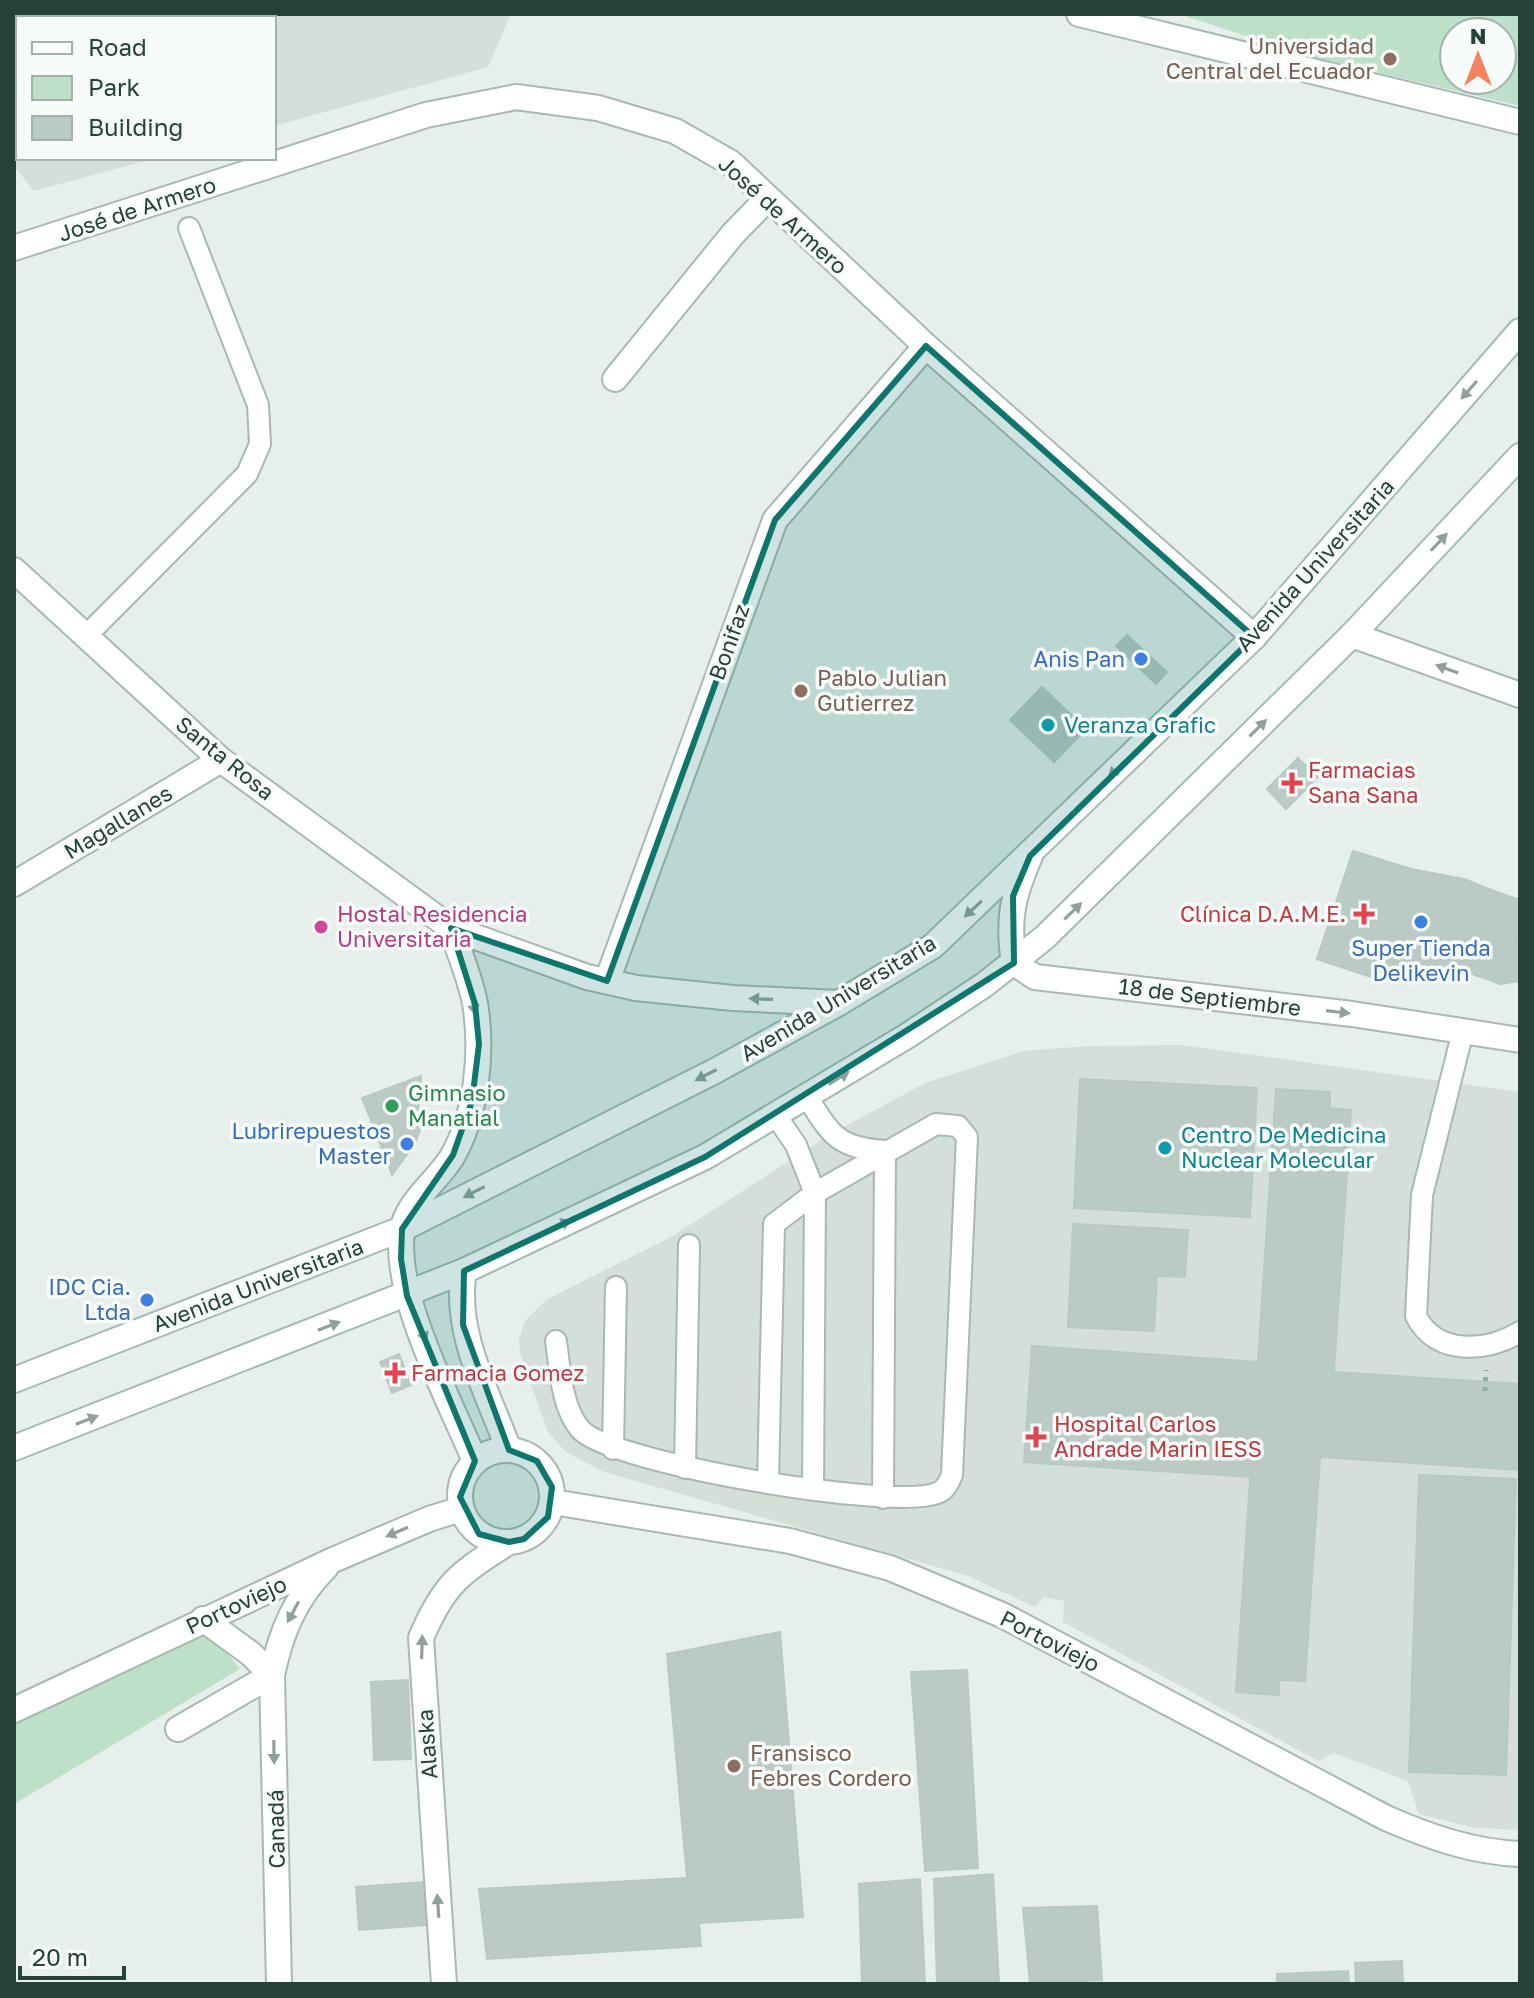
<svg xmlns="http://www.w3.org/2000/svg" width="1534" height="1998" font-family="'Golos Text',sans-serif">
	<rect width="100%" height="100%" fill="#e6efeb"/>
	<path fill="#d4dfda" d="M14 14H511L488 67 274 126V18H18V158H156L34 191 14 166Z
		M1181 1045 1520 1092V1830L1474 1828 1419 1814 1408 1781 1334 1753 1318 1761 1063 1622 1064 1601 1044 1597 1035 1607 968 1576 604 1472 566 1452 548 1432 520 1353 519 1339 525 1321 546 1300 671 1237 831 1134 925 1083 1023 1051 1089 1046Z"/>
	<path fill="#bfe0c8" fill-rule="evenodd" d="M1179 14H1520V106L1304 55ZM1454 32H1502V80H1454Z
		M210 1632 240 1669 14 1804V1723Z"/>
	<path fill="#bbcac4" stroke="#b8c9c2" stroke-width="2" d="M1127 635 1167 672 1156 684 1116 646Z
		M1042 687 1086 729 1054 762 1010 720Z
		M1298 758 1318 777 1286 809 1267 789Z
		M1353 851 1411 869 1374 978 1317 959Z
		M1411 869 1464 879 1432 965 1374 978Z
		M1464 879 1489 889 1458 969 1432 965Z
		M1489 889 1511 897 1481 977 1458 969Z
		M1511 897 1520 900V931L1500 984 1481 977Z
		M1520 931V981L1500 984Z
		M421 1076 418 1114 375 1130 362 1098Z
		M1080 1079 1257 1088 1250 1217 1074 1208Z
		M1276 1089 1330 1092V1108L1351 1110 1334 1372 1520 1384V1470L1320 1457 1305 1681 1279 1680V1695L1236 1692Z
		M418 1114 422 1125 415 1143 392 1175 375 1130Z
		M1073 1224 1188 1230 1185 1277 1157 1276 1154 1331 1068 1327Z
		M1032 1346 1258 1362 1250 1477 1024 1462Z
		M399 1354 411 1385 392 1393 380 1362Z
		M1419 1475 1516 1479 1506 1775 1409 1772Z
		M780 1632 803 1917 699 1923 701 1946 487 1959 479 1889 687 1878 667 1654Z
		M967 1670 978 1868 925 1871 911 1672Z
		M408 1680 411 1759 374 1760 371 1682Z
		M993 1874 999 1984H937L934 1879Z
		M920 1879 925 1984H862L859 1884Z
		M424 1882 427 1925 359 1930 356 1887Z
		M1097 1906 1102 1980 1030 1984 1023 1908Z
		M1402 1961 1403 1984H1356L1355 1963Z
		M1348 1971 1349 1984H1277V1974Z"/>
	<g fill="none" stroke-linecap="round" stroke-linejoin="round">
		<defs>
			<path id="service" d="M86 636 247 474 260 444 258 405 189 228
				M1463 1031 1422 1195 1416 1316C1436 1356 1486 1352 1520 1332
				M808 1098C831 1136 839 1148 885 1151
				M556 1341C560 1368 561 1406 580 1429 609 1463 894 1511 937 1493 946 1490 948 1483 952 1475L967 1137 958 1126 936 1124 815 1193 813 1488
				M613 1449 616 1287
				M685 1468 689 1245
				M768 1481 774 1224 815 1193 796 1145 776 1116
				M883 1498 885 1151"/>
			<path id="minor" d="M14 248 426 115 516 97 598 108 675 131 731 163 926 346 1254 637
				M615 379 733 234 768 198
				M14 570 221 760 451 928 587 977 636 988 733 998 839 1003
				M1352 635 1520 695
				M14 884 221 760
				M451 928C459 952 470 978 475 1003 483 1052 477 1114 452 1157 437 1182 406 1202 402 1232 393 1296 450 1401 475 1461
				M607 981 775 520 926 346
				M464 1271C453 1332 488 1393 509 1450
				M460 1496a46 46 0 1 1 92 0a46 46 0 1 1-92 0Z
				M553 1502 790 1541 890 1568 1002 1615 1386 1818C1430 1837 1472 1852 1520 1854
				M203 1619 251 1654 272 1675
				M14 1710 333 1560 429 1519 461 1509
				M178 1729 272 1675
				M279 1984 272 1675C281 1632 295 1598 326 1567
				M444 1984 421 1638C444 1583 460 1573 509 1542"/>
			<path id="tertiary" d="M1079 14 1520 122
				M1030 856C1013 896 1007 918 1014 963L1035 977 1352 1014 1520 1040"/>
			<path id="secondary" d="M14 1380 402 1229 715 1071 839 1003 933 946 1254 637 1520 331
				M14 1448 464 1271 705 1157 907 1036 984 985 1044 938 1352 635 1520 456"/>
		</defs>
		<use href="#service" stroke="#a8b8b2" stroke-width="24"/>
		<use href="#minor" stroke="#a8b8b2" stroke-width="28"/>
		<use href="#tertiary" stroke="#a8b8b2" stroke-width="28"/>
		<use href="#secondary" stroke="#a4bbb3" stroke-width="28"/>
		<path stroke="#86b3a5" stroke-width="5" stroke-dasharray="4 6" stroke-linecap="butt" d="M1485 1391 1486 1370"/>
		<use href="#service" stroke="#fff" stroke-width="20"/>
		<use href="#minor" stroke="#fff" stroke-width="24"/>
		<use href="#tertiary" stroke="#fff" stroke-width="24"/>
		<use href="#secondary" stroke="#fff" stroke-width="24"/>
	</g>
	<defs><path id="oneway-solid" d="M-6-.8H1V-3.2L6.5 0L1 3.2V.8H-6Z" transform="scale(2)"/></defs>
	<g fill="#92a09c">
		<use href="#oneway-solid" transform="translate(1469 390) rotate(131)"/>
		<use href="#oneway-solid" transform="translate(1439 542) rotate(-47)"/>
		<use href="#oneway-solid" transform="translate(1447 669) rotate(-160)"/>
		<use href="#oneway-solid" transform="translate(1258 728) rotate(-45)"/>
		<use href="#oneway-solid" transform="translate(1117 769) rotate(136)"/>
		<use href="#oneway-solid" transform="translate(973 909) rotate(137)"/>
		<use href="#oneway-solid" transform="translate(1073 911) rotate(-44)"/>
		<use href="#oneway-solid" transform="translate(761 999) rotate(-178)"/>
		<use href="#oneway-solid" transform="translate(473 1003) rotate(79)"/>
		<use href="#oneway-solid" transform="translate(1338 1012) rotate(7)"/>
		<use href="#oneway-solid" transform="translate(706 1075) rotate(153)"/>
		<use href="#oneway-solid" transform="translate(839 1078) rotate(-32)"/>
		<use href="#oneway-solid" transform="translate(474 1192) rotate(153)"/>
		<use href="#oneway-solid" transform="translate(560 1225) rotate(-25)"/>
		<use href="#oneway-solid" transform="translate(329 1326) rotate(-21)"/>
		<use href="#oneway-solid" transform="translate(422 1331) rotate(67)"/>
		<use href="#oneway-solid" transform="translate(87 1420) rotate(-21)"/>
		<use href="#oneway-solid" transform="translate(397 1532) rotate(157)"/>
		<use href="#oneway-solid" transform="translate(293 1612) rotate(118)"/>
		<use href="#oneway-solid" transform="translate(422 1647) rotate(-88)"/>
		<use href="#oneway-solid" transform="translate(274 1752) rotate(89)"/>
		<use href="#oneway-solid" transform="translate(438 1906) rotate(-94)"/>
	</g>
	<path fill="#0f766e" fill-opacity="0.2" stroke="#0f766e" stroke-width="6" stroke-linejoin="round" d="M926 346 1254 637 1030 856 1013 896 1014 963 705 1157 464 1271 463 1325 509 1450 537 1461 552 1487 548 1517 524 1539 509 1542 479 1534 460 1497 475 1461 407 1296 401 1259 402 1229 453 1155 472 1101 479 1044 475 1004 451 928 607 981 775 520Z"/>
	<g fill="#8d6e63" stroke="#f7fbf9" stroke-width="3">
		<circle cx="1390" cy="59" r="8"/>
		<circle cx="801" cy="691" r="8"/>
		<circle cx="734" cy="1766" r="8"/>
	</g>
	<g fill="#3f7fe0" stroke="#f7fbf9" stroke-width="3">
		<circle cx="1141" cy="659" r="8"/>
		<circle cx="1421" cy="922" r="8"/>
		<circle cx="407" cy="1144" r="8"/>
		<circle cx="147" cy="1300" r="8"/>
	</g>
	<g fill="#0f9aa8" stroke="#f7fbf9" stroke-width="3">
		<circle cx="1048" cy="725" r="8"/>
		<circle cx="1165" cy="1148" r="8"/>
	</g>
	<g fill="#e0444e" stroke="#f7fbf9" stroke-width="3">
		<path d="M1288 771h8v8h8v8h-8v8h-8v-8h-8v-8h8z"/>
		<path d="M1360 902h8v8h8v8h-8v8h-8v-8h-8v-8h8z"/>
		<path d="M391 1361h8v8h8v8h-8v8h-8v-8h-8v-8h8z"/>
		<path d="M1032 1425h8v8h8v8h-8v8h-8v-8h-8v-8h8z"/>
	</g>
	<circle fill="#d1479c" stroke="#f7fbf9" stroke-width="3" cx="321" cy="927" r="8"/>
	<circle fill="#2e9e5b" stroke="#f7fbf9" stroke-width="3" cx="392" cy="1106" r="8"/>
	<g text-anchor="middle" stroke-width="7" stroke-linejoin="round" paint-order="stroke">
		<g font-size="22" fill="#785e54" stroke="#f7fbf9" text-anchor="start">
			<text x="1374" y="54" text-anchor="end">Universidad<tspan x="1374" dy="25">Central del Ecuador</tspan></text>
			<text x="817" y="686">Pablo Julian<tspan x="817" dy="25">Gutierrez</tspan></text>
			<text x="750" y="1761">Fransisco<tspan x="750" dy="25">Febres Cordero</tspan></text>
		</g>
		<g font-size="22" fill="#24423a" stroke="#f7fbf9">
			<text transform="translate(137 209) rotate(-18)" y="8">José de Armero</text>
			<text transform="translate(783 215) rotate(42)" y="8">José de Armero</text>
			<text transform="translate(1315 565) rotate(-48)" y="8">Avenida Universitaria</text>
			<text transform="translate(729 642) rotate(-70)" y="8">Bonifaz</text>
			<text transform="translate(225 758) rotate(39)" y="8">Santa Rosa</text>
			<text transform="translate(118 822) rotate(-31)" y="8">Magallanes</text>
			<text transform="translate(1210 997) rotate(7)" y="8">18 de Septiembre</text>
			<text transform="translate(838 998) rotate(-31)" y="8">Avenida Universitaria</text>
			<text transform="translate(258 1285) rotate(-21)" y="8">Avenida Universitaria</text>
			<text transform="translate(236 1605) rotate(-25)" y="8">Portoviejo</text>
			<text transform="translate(1050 1641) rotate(27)" y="8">Portoviejo</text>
			<text transform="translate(427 1744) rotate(-94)" y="8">Alaska</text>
			<text transform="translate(276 1829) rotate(-91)" y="8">Canadá</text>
		</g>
		<g font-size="22" fill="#366cbe" stroke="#f7fbf9" text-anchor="end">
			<text x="1125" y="667">Anis Pan</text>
			<text x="1421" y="956" text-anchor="middle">Super Tienda<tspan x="1421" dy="25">Delikevin</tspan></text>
			<text x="391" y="1139">Lubrirepuestos<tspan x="391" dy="25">Master</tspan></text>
			<text x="131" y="1295">IDC Cia.<tspan x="131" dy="25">Ltda</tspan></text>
		</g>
		<g font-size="22" fill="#0d838f" stroke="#f7fbf9" text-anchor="start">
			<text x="1064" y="733">Veranza Grafic</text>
			<text x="1181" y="1143">Centro De Medicina<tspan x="1181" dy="25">Nuclear Molecular</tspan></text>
		</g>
		<g font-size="22" fill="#be3a42" stroke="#f7fbf9" text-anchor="start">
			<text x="1308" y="778">Farmacias<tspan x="1308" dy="25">Sana Sana</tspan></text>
			<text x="1346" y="922" text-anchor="end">Clínica D.A.M.E.</text>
			<text x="411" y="1381">Farmacia Gomez</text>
			<text x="1054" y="1432">Hospital Carlos<tspan x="1054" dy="25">Andrade Marin IESS</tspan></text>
		</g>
		<g font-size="22" fill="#b23c85" stroke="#f7fbf9" text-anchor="start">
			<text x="337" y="922">Hostal Residencia<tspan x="337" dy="25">Universitaria</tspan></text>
		</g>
		<g font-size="22" fill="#27864d" stroke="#f7fbf9" text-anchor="start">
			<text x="408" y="1101">Gimnasio<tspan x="408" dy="25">Manatial</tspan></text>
		</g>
	</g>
	<rect width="1534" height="1998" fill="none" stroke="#24423a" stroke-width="32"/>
	<rect x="16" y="16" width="260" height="144" fill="#f7fbf9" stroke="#a3b1ad" stroke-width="2"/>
	<rect x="32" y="42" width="40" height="12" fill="#ffffff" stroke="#a3b1ad" stroke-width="2"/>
	<text x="88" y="56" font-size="24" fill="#24423a">Road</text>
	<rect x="32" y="76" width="40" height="24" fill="#bfe0c8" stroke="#a3b1ad" stroke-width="2"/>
	<text x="88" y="96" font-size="24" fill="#24423a">Park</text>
	<rect x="32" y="116" width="40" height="24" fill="#bbcac4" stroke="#a3b1ad" stroke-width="2"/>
	<text x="88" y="136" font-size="24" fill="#24423a">Building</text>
	<g transform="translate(1478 56)"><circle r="38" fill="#f7fbf9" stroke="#a3b1ad" stroke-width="2"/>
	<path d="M0-6L14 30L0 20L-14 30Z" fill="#f4845f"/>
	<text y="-12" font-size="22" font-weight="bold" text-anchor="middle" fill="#24423a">N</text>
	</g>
	<path d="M20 1966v12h104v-12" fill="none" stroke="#24423a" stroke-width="4"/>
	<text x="32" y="1966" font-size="24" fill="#24423a" stroke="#f7fbf9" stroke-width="6" paint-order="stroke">20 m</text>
</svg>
